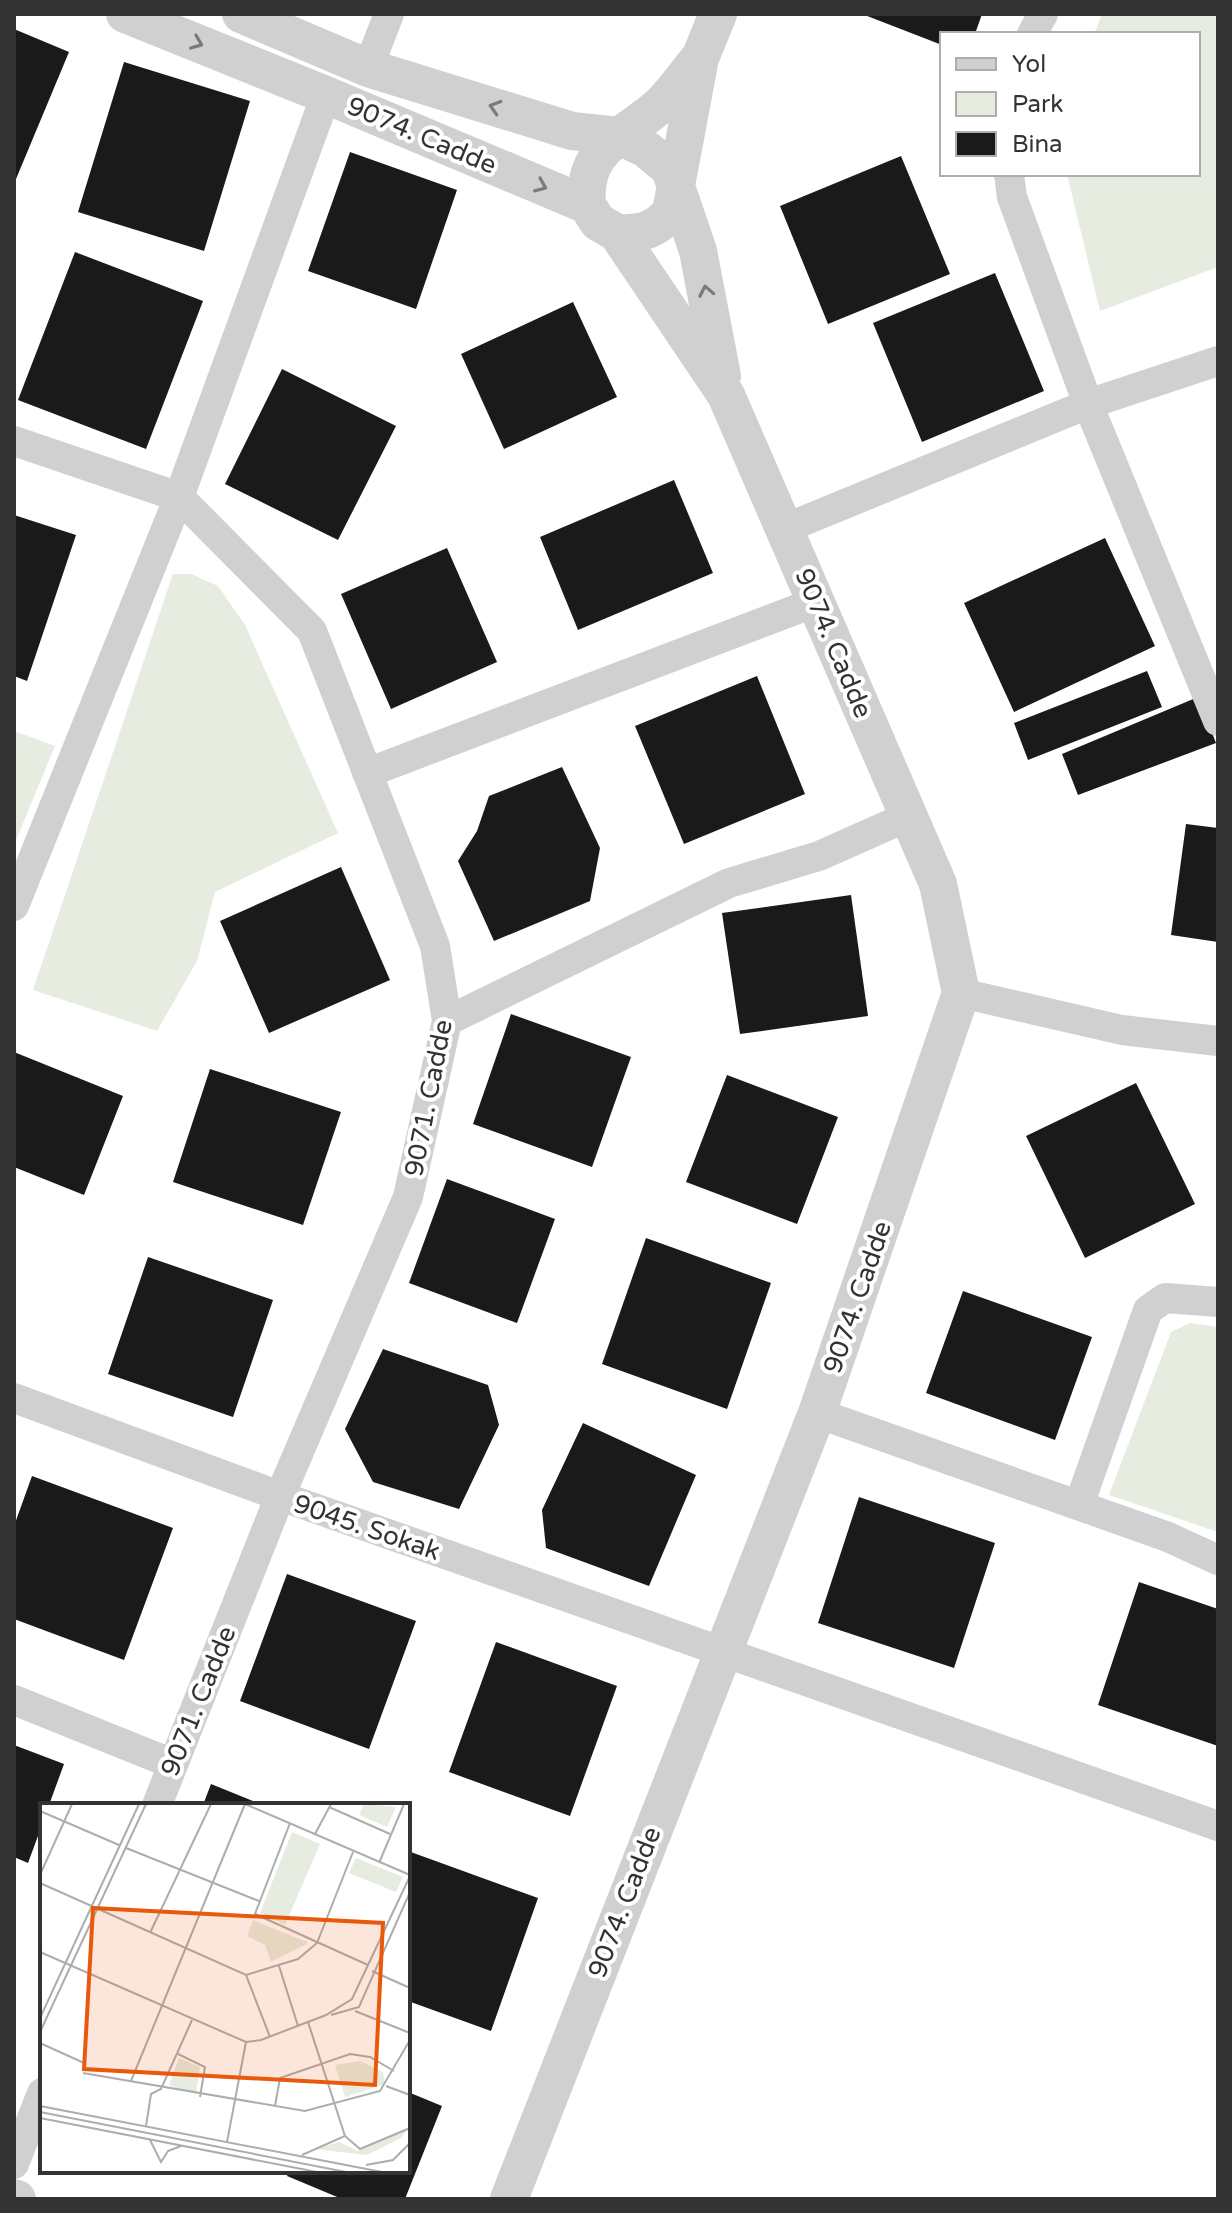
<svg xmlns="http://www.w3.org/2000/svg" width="1232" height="2213" font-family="'Varela Round',sans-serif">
	<rect width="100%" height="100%" fill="#fff"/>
	<path fill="#e6ecdf" d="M1102 14H1218V267L1100 311 1067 174H1198V34H1094Z
		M173 574H191L218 586 245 625 338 833 215 892 197 961 157 1031 33 990Z
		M14 731 55 746 14 845Z
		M1190 1323 1218 1327V1532L1109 1495 1171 1332Z"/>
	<path fill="#1a1a1a" d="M862 14H982L975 34H942V45Z
		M14 29 69 52 16 179 14 178Z
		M124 62 250 101 204 251 78 212Z
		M350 152 457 190 416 309 308 271Z
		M901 156 950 274 828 324 780 206Z
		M75 252 203 301 146 449 18 400Z
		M995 273 1044 391 922 442 873 323Z
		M573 302 617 397 504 449 461 354Z
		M282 369 396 426 338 540 225 484Z
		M674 480 713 573 578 630 540 537Z
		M14 515 76 535 27 681 14 676Z
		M1105 538 1155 646 1014 712 964 603Z
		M447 548 497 662 391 709 341 594Z
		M1147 671 1162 707 1028 760 1014 723Z
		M757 676 805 794 684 844 635 726Z
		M1198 697 1216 743 1078 795 1062 754Z
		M562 767 600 848 590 901 494 941 458 861 477 831 489 796Z
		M1186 824 1218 828V942L1171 935Z
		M341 867 390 980 269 1033 220 921Z
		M851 895 868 1016 740 1034 722 913Z
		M511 1014 631 1057 592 1167 473 1124Z
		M14 1052 123 1096 84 1195 14 1167Z
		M210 1069 341 1112 303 1225 173 1182Z
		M727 1075 838 1117 797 1224 686 1182Z
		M1136 1083 1195 1204 1085 1258 1026 1136Z
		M447 1179 555 1219 517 1323 409 1283Z
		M646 1238 771 1283 727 1409 602 1364Z
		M148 1257 273 1300 233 1417 108 1374Z
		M963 1291 1092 1337 1055 1440 926 1393Z
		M383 1349 488 1385 499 1425 459 1509 373 1482 345 1429Z
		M583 1423 696 1475 649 1586 546 1548 542 1510Z
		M32 1476 173 1528 124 1660 14 1619V1526Z
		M859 1497 995 1543 954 1668 818 1623Z
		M287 1574 416 1621 369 1749 240 1701Z
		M1139 1582 1218 1609V1746L1098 1705Z
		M496 1642 617 1686 570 1816 449 1772Z
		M14 1745 64 1764 49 1805H42V1825L28 1863 14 1857Z
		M211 1784 263 1805H203Z
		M408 1851 538 1898 491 2031 408 2001Z
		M408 2092 442 2106 405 2199H342L287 2176 289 2171H408Z"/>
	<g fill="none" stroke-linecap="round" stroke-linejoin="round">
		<path stroke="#d0d0d0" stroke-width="30" d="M1032 34 1043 14
			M368 68 389 14
			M1009 174 1012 197 1088 404 1218 721
			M14 441 179 497 312 631 435 946 447 1021 408 1197 280 1496 157 1805
			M784 529 1088 404 1218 361
			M367 773 816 602
			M14 906 179 497 326 95
			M961 993 1122 1030 1218 1041
			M447 1021 729 883 819 856 909 816
			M14 1398 280 1496 1218 1826
			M817 1413 1168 1537 1218 1560
			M1079 1505 1148 1310 1165 1298 1218 1302
			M14 1700 173 1764
			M14 2164 42 2093"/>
		<path stroke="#d0d0d0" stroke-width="38" d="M125 14 326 95 587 205 598 222 617 233 726 395 938 884 961 993 817 1413 509 2199
			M241 14 368 68 572 131 619 136 646 149 670 169 698 251 722 376
			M587 205C582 148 621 139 658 107 673 94 685 75 698 60
			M617 233C641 234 655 231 671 212L700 58 718 14
			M14 2198 17 2199"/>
	</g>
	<defs><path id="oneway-chevron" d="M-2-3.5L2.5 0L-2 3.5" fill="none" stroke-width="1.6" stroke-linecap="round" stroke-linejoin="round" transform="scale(2)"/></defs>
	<g stroke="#7a7a7a">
		<use href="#oneway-chevron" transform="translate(197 43) rotate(22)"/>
		<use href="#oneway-chevron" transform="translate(495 107) rotate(-163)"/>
		<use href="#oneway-chevron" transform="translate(541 186) rotate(23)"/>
		<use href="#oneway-chevron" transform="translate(706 291) rotate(-101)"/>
	</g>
	<g text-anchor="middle" stroke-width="8" stroke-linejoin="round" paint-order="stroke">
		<g font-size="26" fill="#333" stroke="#fff">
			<text transform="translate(422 135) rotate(23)" y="9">9074. Cadde</text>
			<text transform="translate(834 643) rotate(67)" y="9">9074. Cadde</text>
			<text transform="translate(428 1098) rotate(-79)" y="9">9071. Cadde</text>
			<text transform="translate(857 1297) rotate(-71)" y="9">9074. Cadde</text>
			<text transform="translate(367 1527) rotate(19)" y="9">9045. Sokak</text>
			<text transform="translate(198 1701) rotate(-68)" y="9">9071. Cadde</text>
			<text transform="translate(624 1902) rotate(-69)" y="9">9074. Cadde</text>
		</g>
	</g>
	<g transform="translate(40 1803)">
		<rect width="370" height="370" fill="#fff"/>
		<path d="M324 1 356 4 347 24 319 12ZM252 29 280 41 245 122 220 110ZM316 55 363 74 356 89 309 70ZM213 117 267 139V141L231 159 225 142 207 133ZM139 255 160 264 156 291 129 282ZM320 258 343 269 345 281 305 294 295 262ZM367 327 361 335 327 352 275 346 299 339 318 348Z" fill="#e6ecdf"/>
		<path fill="none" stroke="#adadad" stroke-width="2" d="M205 1 370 72M289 4 350 31M0 8 79 42M250 20 215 111 328 162M275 31 291 1M86 45 219 98M339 60 364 1M0 72 32 1M0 80 206 172 258 156 277 140 313 49M110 130 171 1M0 149 206 239 221 237 286 212 312 196 370 73M239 163 258 223M332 168 370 185M206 172 230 234M315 208 370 230M291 212 319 204 370 89M0 215 99 1M0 229 106 1M0 240 44 260M138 251 165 264 160 294M43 270 265 308 340 288 370 237M91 278 205 1M346 283 370 292M0 303 342 369M235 303 240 275 310 251 330 254 354 268M0 309 306 369M0 315 277 369M106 323 111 291 121 286 152 217M305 333 320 346 370 325M110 337 121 359 128 348 141 343M187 339 206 239M262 352 305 333 268 219M326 362 353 357 370 340"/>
		<path fill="#e8590c" fill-opacity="0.15" stroke="#e8590c" stroke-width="4" d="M53 105 343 120 335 282 44 266Z"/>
		<rect width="370" height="370" fill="none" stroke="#333" stroke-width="4"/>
	</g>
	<rect width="1232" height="2213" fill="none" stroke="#333333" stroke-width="32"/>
	<rect x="940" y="32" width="260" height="144" fill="#ffffff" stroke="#adadad" stroke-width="2"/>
	<rect x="956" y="58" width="40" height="12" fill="#d0d0d0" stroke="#adadad" stroke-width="2"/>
	<text x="1012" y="72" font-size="24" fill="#333333">Yol</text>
	<rect x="956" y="92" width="40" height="24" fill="#e6ecdf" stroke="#adadad" stroke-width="2"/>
	<text x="1012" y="112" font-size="24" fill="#333333">Park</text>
	<rect x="956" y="132" width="40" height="24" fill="#1a1a1a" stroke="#adadad" stroke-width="2"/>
	<text x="1012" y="152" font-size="24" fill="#333333">Bina</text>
</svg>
